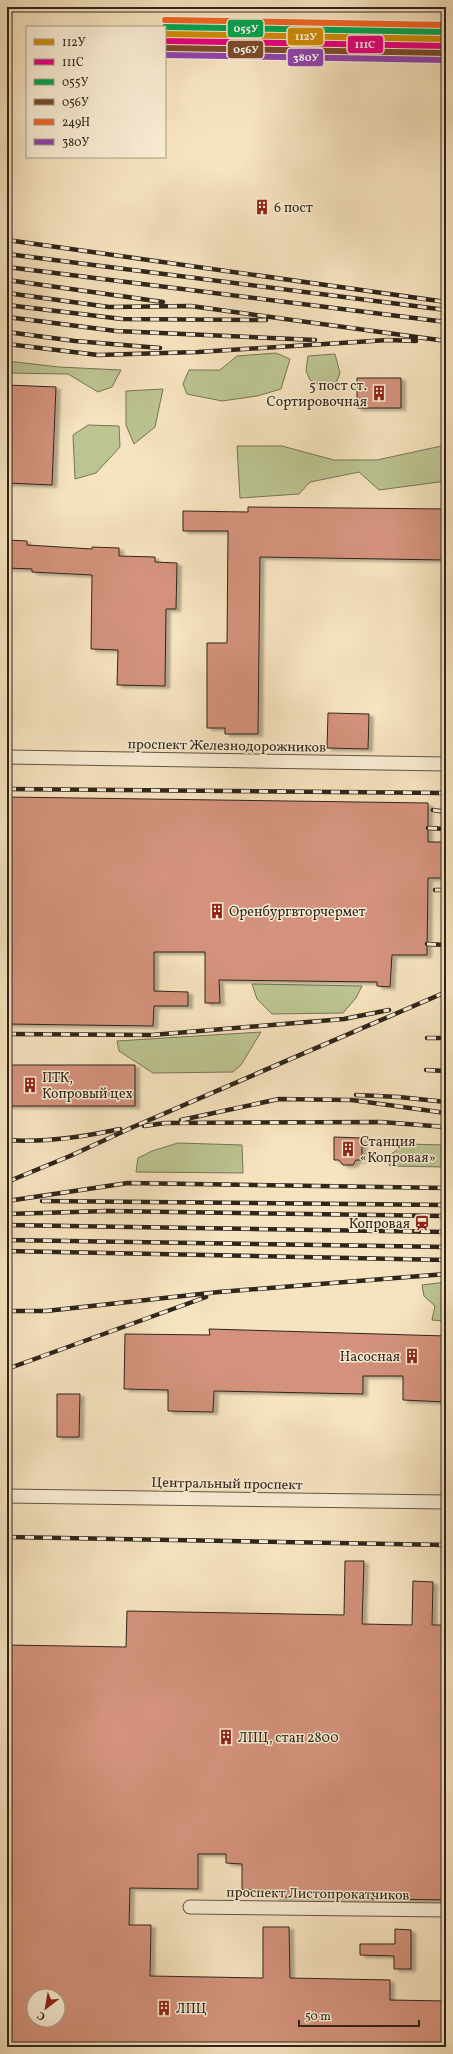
<svg xmlns="http://www.w3.org/2000/svg" width="453" height="2054" font-family="Vollkorn,serif">
	<defs>
		<filter id="shadow"><feDropShadow dx="4.5" dy="2.5" stdDeviation="1" flood-color="#0004"/></filter>
	</defs>
	<rect width="100%" height="100%" fill="#f6e3bf"/>
	<filter id="stains"><feTurbulence type="fractalNoise" baseFrequency=".005" numOctaves="4"/><feColorMatrix values="0 0 0 0 .2 0 0 0 0 .09 0 0 0 0 .02 0 0 0 .5 -.17"/></filter>
	<radialGradient id="worn" r=".72"><stop offset=".6" stop-color="#630" stop-opacity="0"/><stop offset="1" stop-color="#630" stop-opacity=".3"/></radialGradient>
	<path fill="#bcc492" stroke="#767456" d="M276 353 290 359 281 389 257 396 222 401 187 394 183 384 189 370H220L237 356Z
		M335 354 340 373 336 383 320 385 310 380 306 371 308 356Z
		M7 361 59 367 121 370 112 387 98 392 68 374 7 373Z
		M163 389 155 427 134 444 126 425V391Z
		M88 425 119 426 120 447 96 473 75 479 73 435Z
		M446 445V481L379 490 359 472 310 482 299 494 240 498 237 446H282L334 460H377Z
		M252 984 362 986 356 998 343 1013 272 1014 257 999Z
		M261 1032 241 1065 233 1072 153 1073 119 1051 117 1041Z
		M178 1143 242 1145 243 1173 136 1172 138 1158 152 1151Z
		M405 1144 446 1145V1167L390 1166 386 1158Z
		M446 1282V1321L432 1320 435 1306 424 1296 422 1285Z"/>
	<path fill="#d4927c" stroke="#2f251a" fill-rule="evenodd" filter="url(#shadow)" d="M357 378H401V408H357Z
		M7 385 56 387 52 485 7 483Z
		M248 507 446 509V560L260 557 258 734H225V728H207V643H227L228 531H183V511L248 512Z
		M7 540 27 541V545L92 549V547L119 548V556L155 557V562L177 563 176 609H166L165 686 117 685 118 650 91 649 92 575 32 572V569L7 568Z
		M328 713 369 714 368 749 327 748Z
		M7 797 428 803V842H443L442 878H428L427 955H392L390 987 377 986V982L219 980 220 1003H205V952H154V991L188 992V1006H154L153 1026 7 1024Z
		M7 1065H135V1106H7Z
		M334 1137 362 1138V1160H356L353 1165H343L339 1160H334Z
		M209 1329 446 1336V1402L403 1400V1376H363V1394L214 1391 213 1412 168 1411V1390L124 1389 125 1334 210 1335Z
		M57 1394H80L79 1437H57Z
		M345 1561H364L362 1624 412 1625 413 1581 433 1582 432 1625H446V1900L274 1897 275 1890H242V1864L226 1863V1854H198V1889L130 1888 129 1925H151L150 1976 263 1978V1927H289L290 1978 390 1980V2000L446 2001V2047H7V1645L126 1647 127 1611 344 1615ZM34 1996H58V2020H34Z
		M395 1929 411 1930V1969H394V1956L360 1955V1944H395Z"/>
	<g fill="none" stroke-linecap="round" stroke-linejoin="round">
		<defs>
			<path id="street" d="M7 757 446 764
				M7 1496 446 1502
				M190 1907 446 1910"/>
		</defs>
		<use href="#street" stroke="#615443" stroke-width="15"/>
		<use href="#street" stroke="#f9edd5" stroke-width="13"/>
		<defs>
			<path id="rail" d="M7 240 446 302
				M7 254 446 310
				M7 267 446 322
				M7 280 163 302
				M7 293 109 307 191 306 446 341
				M7 305 122 319 266 320
				M7 317 116 331 315 340
				M7 332 75 341 160 348
				M7 344 98 355 198 352 388 340 416 341
				M7 789 446 793
				M433 810 446 812
				M428 828 446 829
				M435 890H446
				M427 944 446 945
				M7 1034 152 1035 344 1019 389 1010
				M427 1038H446
				M426 1070 446 1071
				M356 1095 399 1097 446 1102
				M181 1120 279 1099 352 1100 446 1113
				M144 1126 165 1123 381 1122 446 1127
				M7 1140C45 1143 83 1137 120 1129
				M7 1182 70 1156 133 1127 446 992
				M7 1201 128 1183 446 1188
				M42 1201 446 1205
				M7 1214 107 1211 446 1216
				M7 1225 446 1232
				M7 1240 446 1247
				M7 1251 446 1260
				M7 1311H46L219 1292 446 1274
				M7 1369 206 1297
				M7 1537 446 1545"/>
		</defs>
		<use href="#rail" stroke="#2f251a" stroke-width="4.5"/>
		<use href="#rail" stroke="#f9edd5" stroke-width="3" stroke-dasharray="9" stroke-linecap="butt"/>
		<defs>
			<path id="rail-1" d="M165 34 446 39"/>
			<path id="rail-2" d="M165 41 446 46"/>
			<path id="rail-3" d="M165 27 446 32"/>
			<path id="rail-4" d="M165 48 446 53"/>
			<path id="rail-5" d="M165 20 446 25"/>
			<path id="rail-6" d="M165 55 446 60"/>
		</defs>
		<use href="#rail-1" stroke="#f9edd5" stroke-width="9"/>
		<use href="#rail-2" stroke="#f9edd5" stroke-width="9"/>
		<use href="#rail-3" stroke="#f9edd5" stroke-width="9"/>
		<use href="#rail-4" stroke="#f9edd5" stroke-width="9"/>
		<use href="#rail-5" stroke="#f9edd5" stroke-width="9"/>
		<use href="#rail-6" stroke="#f9edd5" stroke-width="9"/>
		<use href="#rail-1" stroke="#cf8c05" stroke-width="6"/>
		<use href="#rail-2" stroke="#e5007d" stroke-width="6"/>
		<use href="#rail-3" stroke="#00a651" stroke-width="6"/>
		<use href="#rail-4" stroke="#7a4b2a" stroke-width="6"/>
		<use href="#rail-5" stroke="#f26522" stroke-width="6"/>
		<use href="#rail-6" stroke="#8e44ad" stroke-width="6"/>
	</g>
	<defs>
		<symbol id="building-bare" viewBox="-9 -9 18 18"><path d="M-4-6H4V6H1V3H-1V6H-4ZM-2.5-4.3h1.7v1.8h-1.7ZM.8-4.3h1.7v1.8H.8ZM-2.5-1h1.7V.8h-1.7ZM.8-1h1.7V.8H.8Z" fill="#8f2418" stroke="#f9edd5" stroke-width="2.5" paint-order="stroke"/></symbol>
		<symbol id="station-bare" viewBox="-9 -9 18 18"><path d="M-3-6H3Q5-6 5-4V2Q5 4 3 4L4.5 6H3L1.5 4h-3L-3 6H-4.5L-3 4Q-5 4-5 2V-4Q-5-6-3-6ZM-3.5-4v3h7v-3ZM-3.5 1v1.5H-2V1ZM2 1v1.5H3.5V1Z" fill="#8f2418" stroke="#f9edd5" stroke-width="2.5" paint-order="stroke"/></symbol>
	</defs>
	<g fill-rule="evenodd">
		<use href="#building-bare" x="251" y="196" width="22" height="22"/>
		<use href="#building-bare" x="368" y="382" width="22" height="22"/>
		<use href="#building-bare" x="206" y="900" width="22" height="22"/>
		<use href="#building-bare" x="19" y="1074" width="22" height="22"/>
		<use href="#building-bare" x="337" y="1138" width="22" height="22"/>
		<use href="#station-bare" x="411" y="1212" width="22" height="22"/>
		<use href="#building-bare" x="401" y="1345" width="22" height="22"/>
		<use href="#building-bare" x="215" y="1726" width="22" height="22"/>
		<use href="#building-bare" x="153" y="1997" width="22" height="22"/>
	</g>
	<g text-anchor="middle" stroke-width="3" stroke-linejoin="round" paint-order="stroke">
		<g font-size="14" fill="#2f251a" stroke="#f9edd5" text-anchor="start">
			<text x="274" y="212">6 пост</text>
			<text x="367" y="390" text-anchor="end">5 пост ст.<tspan x="367" dy="16">Сортировочная</tspan></text>
			<text x="229" y="916">Оренбургвторчермет</text>
			<text x="42" y="1082">ПТК,<tspan x="42" dy="16">Копровый цех</tspan></text>
			<text x="360" y="1146">Станция<tspan x="360" dy="16">«Копровая»</tspan></text>
			<text x="410" y="1228" text-anchor="end">Копровая</text>
			<text x="400" y="1361" text-anchor="end">Насосная</text>
			<text x="238" y="1742">ЛПЦ, стан 2800</text>
			<text x="176" y="2013">ЛПЦ</text>
		</g>
		<g font-size="14" fill="#2f251a" stroke="#f9edd5">
			<text transform="translate(227 745) rotate(1)" y="5">проспект Железнодорожников</text>
			<text transform="translate(227 1483) rotate(1)" y="5">Центральный проспект</text>
			<text transform="translate(318 1893) rotate(1)" y="5">проспект Листопрокатчиков</text>
		</g>
	</g>
	<g stroke="#f9edd5" stroke-width="1.5">
		<rect x="227" y="19" width="37" height="19" rx="4" fill="#00a651"/>
		<rect x="287" y="27" width="37" height="19" rx="4" fill="#cf8c05"/>
		<rect x="347" y="35" width="37" height="19" rx="4" fill="#e5007d"/>
		<rect x="227" y="40" width="37" height="19" rx="4" fill="#7a4b2a"/>
		<rect x="287" y="48" width="37" height="19" rx="4" fill="#8e44ad"/>
	</g>
	<g font-size="11" text-anchor="middle" font-weight="bold" fill="#fff">
		<text x="246" y="32">055У</text>
		<text x="306" y="40">112У</text>
		<text x="365" y="48">111С</text>
		<text x="246" y="53">056У</text>
		<text x="306" y="61">380У</text>
	</g>
	<rect width="453" height="2054" fill="none" stroke="#f6e3bf" stroke-width="24"/>
	<rect x="8" y="8" width="437" height="2038" fill="none" stroke="#2f251a" stroke-width="2"/>
	<rect x="12" y="12" width="429" height="2030" fill="none" stroke="#2f251a"/>
	<rect x="26" y="26" width="140" height="132" fill="#f9edd5" stroke="#a89d8a"/>
	<rect x="34" y="39" width="20" height="6" fill="#cf8c05" stroke="#a89d8a"/>
	<text x="62" y="46" font-size="12" fill="#2f251a">112У</text>
	<rect x="34" y="59" width="20" height="6" fill="#e5007d" stroke="#a89d8a"/>
	<text x="62" y="66" font-size="12" fill="#2f251a">111С</text>
	<rect x="34" y="79" width="20" height="6" fill="#00a651" stroke="#a89d8a"/>
	<text x="62" y="86" font-size="12" fill="#2f251a">055У</text>
	<rect x="34" y="99" width="20" height="6" fill="#7a4b2a" stroke="#a89d8a"/>
	<text x="62" y="106" font-size="12" fill="#2f251a">056У</text>
	<rect x="34" y="119" width="20" height="6" fill="#f26522" stroke="#a89d8a"/>
	<text x="62" y="126" font-size="12" fill="#2f251a">249Н</text>
	<rect x="34" y="139" width="20" height="6" fill="#8e44ad" stroke="#a89d8a"/>
	<text x="62" y="146" font-size="12" fill="#2f251a">380У</text>
	<g transform="translate(46 2008) rotate(211)"><circle r="19" fill="#f9edd5" stroke="#a89d8a"/>
	<path d="M0-3L7 15L0 10L-7 15Z" fill="#8f2418"/>
	<text y="-6" font-size="11" font-weight="bold" text-anchor="middle" fill="#2f251a">С</text>
	</g>
	<path d="M299 2020v6h120v-6" fill="none" stroke="#2f251a" stroke-width="2"/>
	<text x="305" y="2020" font-size="12" fill="#2f251a" stroke="#f9edd5" stroke-width="3" paint-order="stroke">50 m</text>
	<rect width="100%" height="100%" filter="url(#stains)"/>
	<rect width="100%" height="100%" fill="url(#worn)"/>
</svg>
